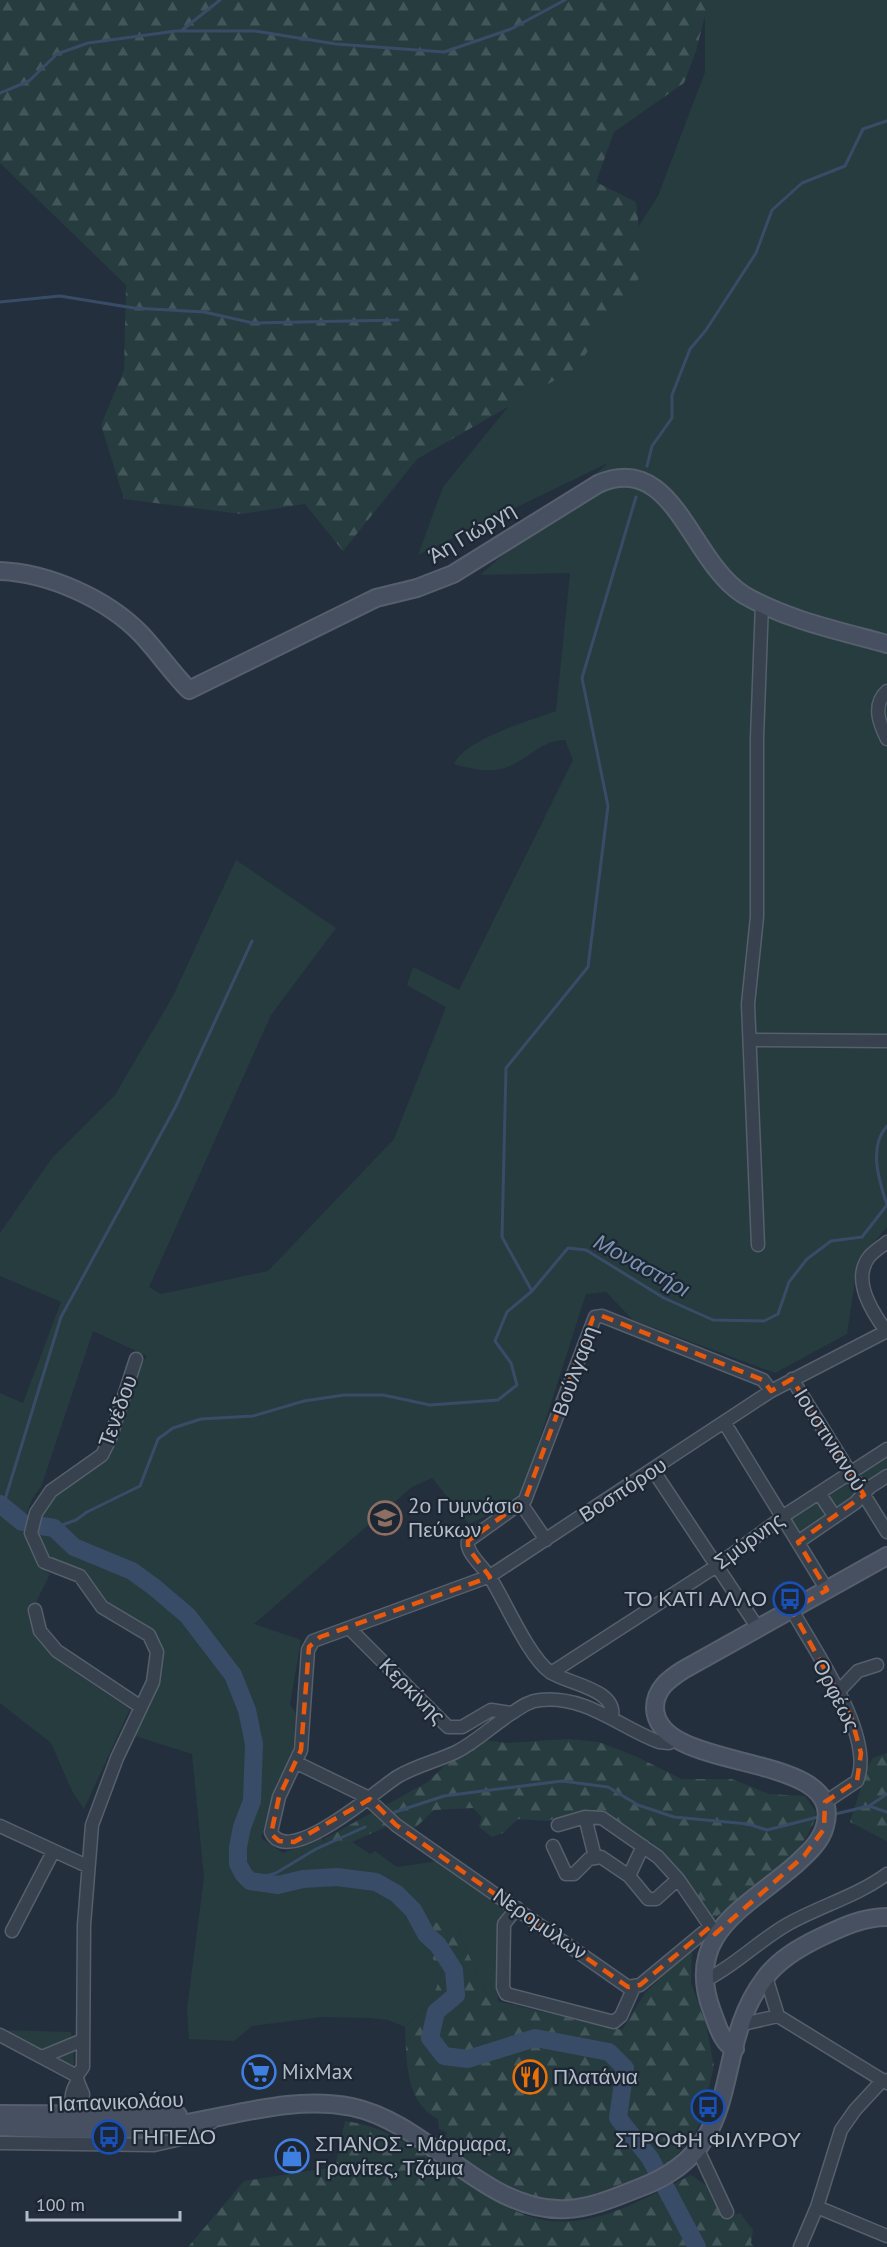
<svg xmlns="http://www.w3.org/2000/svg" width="887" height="2247" font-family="'PT Sans',sans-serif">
	<defs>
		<pattern id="forest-firs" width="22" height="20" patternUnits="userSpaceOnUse" patternTransform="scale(1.5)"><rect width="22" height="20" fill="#263c3f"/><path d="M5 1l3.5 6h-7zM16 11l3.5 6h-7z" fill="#435659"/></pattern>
	</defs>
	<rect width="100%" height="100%" fill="#242f3e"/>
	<path fill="#263c3f" d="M705 0H887V1227L858 1261 847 1334 775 1373 633 1320 606 1292 586 1294 520 1500 469 1524 432 1478 412 1487 254 1624 301 1640 290 1705 296 1713 292 1761 277 1782 261 1838 283 1853 321 1837 328 1847 352 1842 370 1854 375 1851 397 1867 437 1861 508 1910 499 1936 498 2002 488 1999 458 1930 425 1947 442 1973 432 1999 405 2027 388 2020 370 2018 322 2017 252 2026 234 2041 189 2039 187 2008 204 1878 192 1754 135 1736 161 1673 160 1652 102 1600 48 1559 34 1532 48 1499 116 1443 112 1434 137 1371 147 1356 93 1331 41 1487C17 1512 23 1556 50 1574L32 1610 35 1635 60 1662 130 1709 84 1809 73 1793 51 1743 0 1703V1393L23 1403 61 1302 0 1276V1233L52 1158 115 1095 173 996 236 860 336 928 271 1015 149 1287 161 1294 268 1271 394 1139 446 1007 407 985 413 967 459 990 573 760 565 740C540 741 531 757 510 766 491 774 472 769 454 764 465 739 529 721 556 711L570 573 480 575 608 463 418 555 443 487 573 327 658 196 705 72Z
		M887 1454V1471L866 1484 858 1472Z
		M846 1480 857 1494 836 1511 824 1494Z
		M818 1499 829 1515 800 1535 790 1518Z
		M0 2030 71 2032 72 2041 42 2055Z
		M73 2049 75 2073 54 2060Z"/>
	<path fill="url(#forest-firs)" d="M0 0H709L696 51 684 83 614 132 596 182 636 202 644 271 576 368 417 459 343 551 305 504 241 514 124 499 101 425 124 370 126 285 0 163Z
		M568 1739 599 1742 635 1756 682 1779H732L769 1794 805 1796 816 1812C810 1856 744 1893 713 1920L651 1841 644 1844 592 1809 547 1821 518 1819 503 1833 492 1837 479 1827 482 1817 473 1808 434 1810 414 1829 398 1831 390 1825 352 1842 327 1847 324 1839 428 1782 452 1758 481 1740 508 1743Z
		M887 1753V1841L850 1822 868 1766 873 1758Z
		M434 1922 458 1930 488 1999 622 2030 645 1993 692 1948 691 1983 706 2024 714 2066 700 2123 691 2139 670 2162 648 2174 582 2198 548 2203 512 2191 444 2144 447 2132 439 2129 438 2119C404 2101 407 2060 405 2027L432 1999 442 1973 425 1947Z
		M345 2121C380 2125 408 2143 436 2162 469 2184 505 2213 544 2220 595 2229 648 2197 691 2175L710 2188 724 2217 740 2213 753 2230 751 2243 754 2247H188L244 2181 335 2167Z"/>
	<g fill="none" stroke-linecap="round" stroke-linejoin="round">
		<path stroke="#394c67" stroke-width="3" d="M181 31 220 0
			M0 93 29 81 57 54 88 43 176 31H255L336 44 444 52 511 29 565 0
			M0 302 60 296 134 308 204 312 253 323 398 320
			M647 466 652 446 672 418V395L690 349 706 330 756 253 772 210 802 183 845 166 863 129 887 121
			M532 1291 502 1237 506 1068 588 967 608 806 582 678 636 497
			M3 1506 61 1317 176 1106 252 941
			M54 1528 76 1520 87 1512 140 1486 158 1439 173 1428 201 1419 253 1416 304 1401 344 1395H383L430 1405 498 1400 517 1385 511 1363 495 1341 507 1312 532 1291 568 1248 586 1250 664 1298 713 1320 764 1321 778 1314 789 1282 807 1259 831 1241 862 1237 887 1205C879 1181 868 1147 887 1126
			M869 1806 887 1794
			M395 1812 444 1796 562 1781 608 1787 638 1805 674 1817 748 1824 767 1830 818 1817
			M831 1815 869 1806 887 1812
			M250 1881 276 1873 316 1849 365 1827"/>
		<path stroke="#394c67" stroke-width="18" d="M0 1504 22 1522
			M36 1525 54 1528 74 1547 132 1571 154 1587 188 1616 233 1675 247 1710 254 1744 252 1801 242 1827 238 1847V1864L244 1875 250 1881 278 1885 303 1879 337 1877 376 1882 397 1894 413 1910 426 1934 438 1945 454 1970 456 1995 436 2012 430 2038 444 2056 468 2059 535 2038 609 2052 625 2068 618 2118 650 2158 697 2247"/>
		<defs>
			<path id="street" d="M887 691C872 705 879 723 887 739
				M752 1040 887 1041
				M758 1245 748 1004 757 917V738L762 603
				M886 1331C873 1313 851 1280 869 1257 874 1251 881 1247 887 1242
				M792 1379 887 1532
				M724 1422 827 1590
				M653 1470 758 1628
				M819 1493 835 1517
				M522 1505 546 1540
				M798 1542 855 1503 870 1487 887 1476
				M35 1610 40 1631 57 1651 141 1707
				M792 1610C814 1650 876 1737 857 1781L824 1803
				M352 1631 448 1727H462L491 1710 512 1713
				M551 1673 715 1567 788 1513 887 1449
				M837 1693 858 1671 877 1665
				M612 1717C617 1689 568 1684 550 1672 529 1657 506 1603 491 1579 485 1568 465 1553 468 1541L525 1500 595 1317 602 1316 763 1380 771 1391
				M677 1739 669 1743 659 1742C619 1727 586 1695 540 1700 529 1701 521 1707 512 1713 493 1725 476 1742 456 1752 437 1761 415 1766 397 1777 378 1789 288 1869 271 1832L279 1797 301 1750 308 1650 313 1641 490 1576 771 1391 887 1331
				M297 1763 365 1796 396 1825 628 1987 640 1985 710 1927
				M585 1817 595 1857
				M558 1825 585 1817 602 1818 658 1857 678 1879 715 1933
				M0 1826 87 1866
				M553 1846 566 1874H574L589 1859 601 1857 629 1876 648 1899H656L678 1879
				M629 1876 643 1846
				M517 1908 504 1924 503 1987 506 1994 614 2022 621 2016 634 1987
				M12 1931 53 1852
				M766 1977 778 2016 887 2083
				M704 1981C735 1966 758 1941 788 1924 820 1906 857 1896 887 1874
				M743 2024 778 2016
				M0 2035 75 2075 83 2094 78 2121
				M42 2057 83 2040
				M76 2077 83 2067 84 1925 92 1825 117 1758 153 1682 157 1652 149 1635 102 1607 80 1576 44 1562 31 1533 36 1513 51 1491 102 1455 110 1439 136 1359
				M78 2081C70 2092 69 2105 78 2116
				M0 2143 154 2145 185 2138 212 2122
				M698 2150 727 2212
				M817 2207 887 2236
				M800 2247 817 2207 841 2130 855 2110 880 2083 887 2080"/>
			<path id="secondary" d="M0 571C49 573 107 599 141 634 158 652 172 673 189 690L376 598 417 588 453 574 598 484C674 450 690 562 744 595 787 620 840 631 887 644
				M735 2049C722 2044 717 2024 712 2011 683 1934 746 1908 795 1865 807 1854 821 1842 825 1826 847 1749 657 1775 655 1708 655 1689 669 1679 683 1670L887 1556
				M0 2114 178 2115
				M0 2127C53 2129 108 2132 161 2127 224 2120 288 2094 352 2107 429 2123 486 2214 567 2209 591 2208 616 2197 639 2188 751 2147 708 2052 765 1978 779 1959 800 1947 821 1937 842 1927 863 1917 887 1917"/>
		</defs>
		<use href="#street" stroke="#565f6c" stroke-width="15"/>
		<use href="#secondary" stroke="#565f6c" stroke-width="20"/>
		<use href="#street" stroke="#38414e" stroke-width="12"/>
		<use href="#secondary" stroke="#465061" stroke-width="16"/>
	</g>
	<path fill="none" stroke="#e8590c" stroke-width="4.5" stroke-dasharray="12 8" stroke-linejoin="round" d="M602 1316 763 1380 771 1391 792 1379 864 1495 798 1542 827 1590 792 1610 851 1717 861 1753 857 1781 825 1802 824 1829 804 1856 715 1934 710 1927 640 1985 628 1987 396 1825 370 1799 294 1842 279 1841 271 1834 279 1797 301 1750 309 1647 320 1637 490 1577 468 1548V1541L525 1500 593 1318Z"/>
	<defs>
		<symbol id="school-ring" viewBox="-11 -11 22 22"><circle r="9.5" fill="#1d2633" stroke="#8d6e63" stroke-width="1.5"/><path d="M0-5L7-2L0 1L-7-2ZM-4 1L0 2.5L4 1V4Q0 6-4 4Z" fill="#8d6e63"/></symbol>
		<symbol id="bus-ring" viewBox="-11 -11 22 22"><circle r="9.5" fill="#1d2633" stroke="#1a4fb4" stroke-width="1.5"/><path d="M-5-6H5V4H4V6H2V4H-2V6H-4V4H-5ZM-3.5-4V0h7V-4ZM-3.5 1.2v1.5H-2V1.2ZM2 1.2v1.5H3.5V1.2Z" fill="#1a4fb4"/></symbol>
		<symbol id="supermarket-ring" viewBox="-11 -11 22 22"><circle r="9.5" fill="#1d2633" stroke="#3f7fe0" stroke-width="1.5"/><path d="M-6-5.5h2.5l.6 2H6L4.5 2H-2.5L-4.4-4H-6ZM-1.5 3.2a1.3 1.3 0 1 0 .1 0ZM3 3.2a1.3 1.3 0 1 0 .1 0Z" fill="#3f7fe0"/></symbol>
		<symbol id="restaurant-ring" viewBox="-11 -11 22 22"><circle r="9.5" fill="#1d2633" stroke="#e8710a" stroke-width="1.5"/><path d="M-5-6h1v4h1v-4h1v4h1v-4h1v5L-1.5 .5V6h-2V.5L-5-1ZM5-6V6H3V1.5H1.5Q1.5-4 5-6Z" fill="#e8710a"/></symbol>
		<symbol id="shop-ring" viewBox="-11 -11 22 22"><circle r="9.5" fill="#1d2633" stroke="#3f7fe0" stroke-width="1.5"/><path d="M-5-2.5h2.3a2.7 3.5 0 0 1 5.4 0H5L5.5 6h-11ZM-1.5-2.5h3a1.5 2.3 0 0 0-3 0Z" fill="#3f7fe0"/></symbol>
	</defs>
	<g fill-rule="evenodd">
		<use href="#school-ring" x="366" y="1499" width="38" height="38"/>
		<use href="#bus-ring" x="771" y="1580" width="38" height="38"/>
		<use href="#supermarket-ring" x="240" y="2053" width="38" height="38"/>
		<use href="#restaurant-ring" x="511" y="2058" width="38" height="38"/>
		<use href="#bus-ring" x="689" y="2088" width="38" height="38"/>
		<use href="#bus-ring" x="90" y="2118" width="38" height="38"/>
		<use href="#shop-ring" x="273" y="2137" width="38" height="38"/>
	</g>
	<g text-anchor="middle" stroke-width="4.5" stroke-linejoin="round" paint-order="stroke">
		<g font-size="21" fill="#b4bcc9" stroke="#1d2633">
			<text transform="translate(472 533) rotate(-31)" y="7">Άη Γιώργη</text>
			<text transform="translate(575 1371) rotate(-70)" y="7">Βούλγαρη</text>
			<text transform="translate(118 1411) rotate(-70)" y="7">Τενέδου</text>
			<text transform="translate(830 1440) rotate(58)" y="7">Ιουστινιανού</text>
			<text transform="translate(623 1490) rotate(-33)" y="7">Βοσπόρου</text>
			<text transform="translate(749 1541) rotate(-36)" y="7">Σμύρνης</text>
			<text transform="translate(412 1691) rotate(45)" y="7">Κερκίνης</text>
			<text transform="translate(836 1695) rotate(63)" y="7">Ορφέως</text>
			<text transform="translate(540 1924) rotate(35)" y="7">Νερομύλων</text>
			<text transform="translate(116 2102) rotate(-2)" y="7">Παπανικολάου</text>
		</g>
		<g font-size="21" fill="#b4bcc9" stroke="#1d2633" text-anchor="start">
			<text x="408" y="1513">2ο Γυμνάσιο<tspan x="408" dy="24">Πεύκων</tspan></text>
			<text x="767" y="1606" text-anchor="end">ΤΟ ΚΑΤΙ ΑΛΛΟ</text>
			<text x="282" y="2079">MixMax</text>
			<text x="553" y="2084">Πλατάνια</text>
			<text x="132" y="2144">ΓΗΠΕΔΟ</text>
			<text x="708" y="2147" text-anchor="middle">ΣΤΡΟΦΗ ΦΙΛΥΡΟΥ</text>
			<text x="315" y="2151">ΣΠΑΝΟΣ - Μάρμαρα,<tspan x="315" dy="24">Γρανίτες, Τζάμια</tspan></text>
		</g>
		<g font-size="22" font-style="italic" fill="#7c92b1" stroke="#1d2633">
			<text transform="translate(642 1265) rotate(29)" y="8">Μοναστήρι</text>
		</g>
	</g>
	<path d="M27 2211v9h153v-9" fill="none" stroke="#b4bcc9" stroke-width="3"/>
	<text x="36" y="2211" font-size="18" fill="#b4bcc9" stroke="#1d2633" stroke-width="4.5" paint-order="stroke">100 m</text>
</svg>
